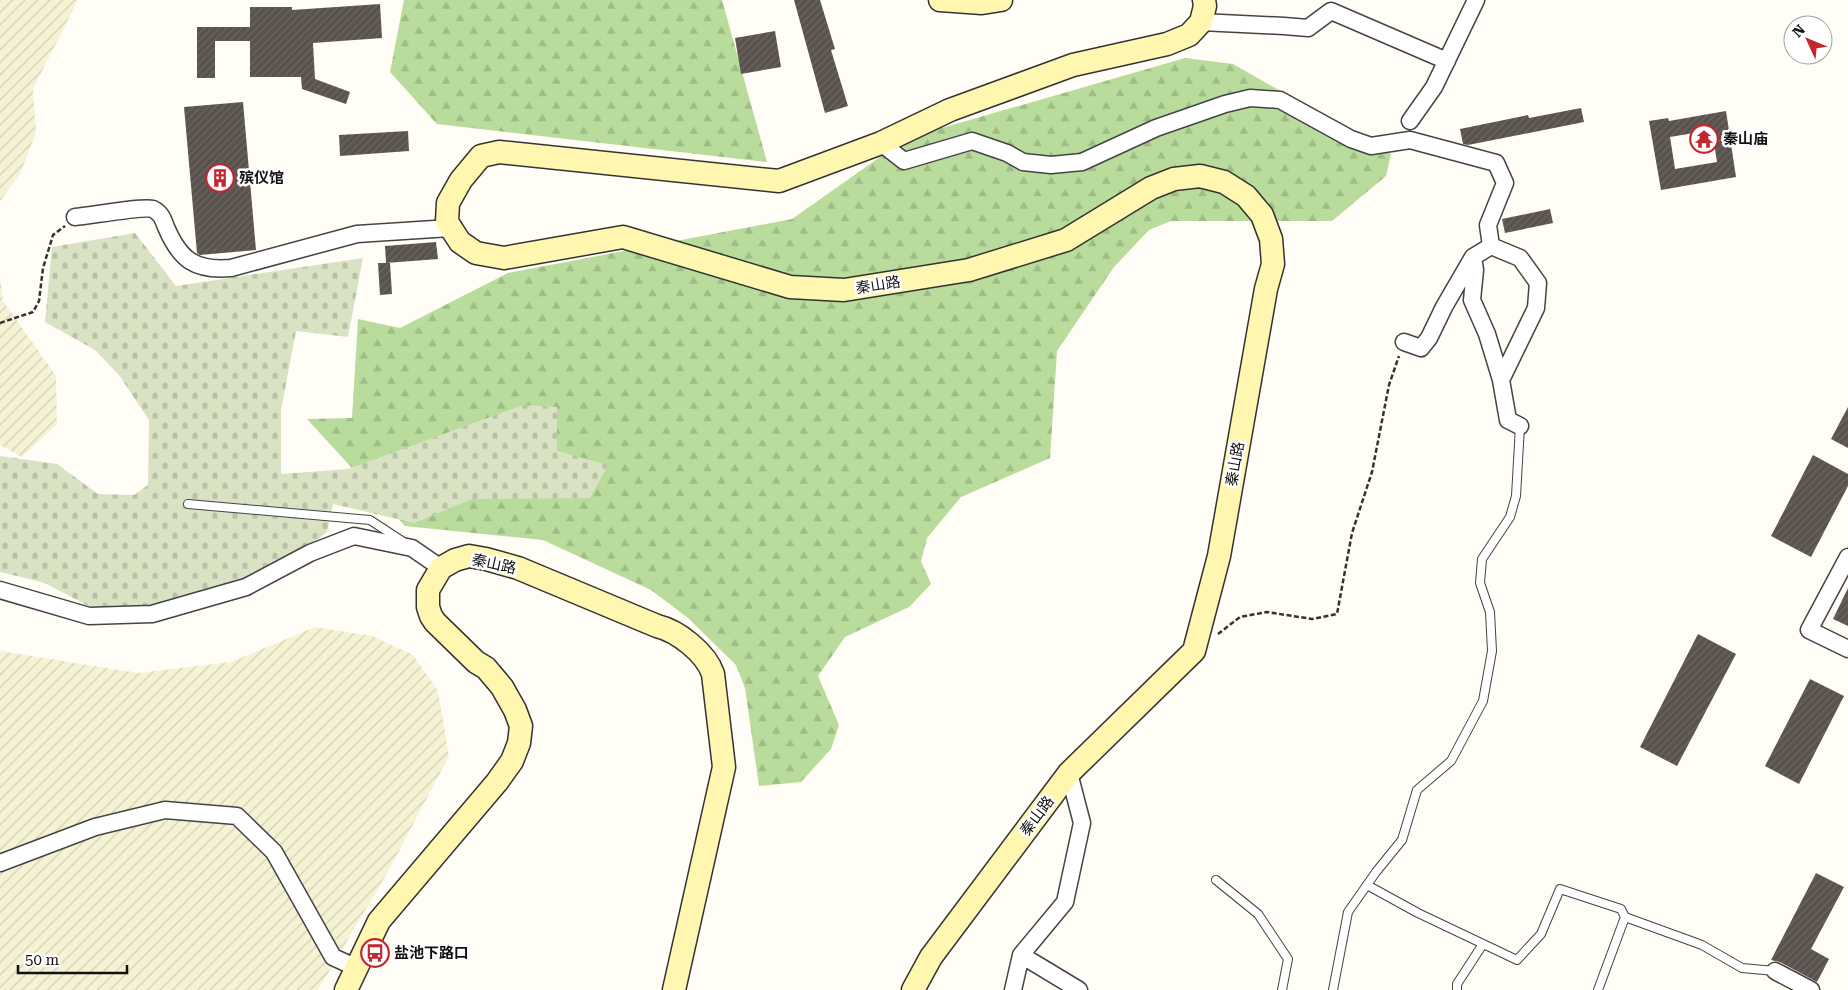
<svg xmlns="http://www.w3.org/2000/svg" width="1848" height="990" font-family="'Roboto Serif','Noto Sans SC',serif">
	<defs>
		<pattern id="farmland-furrows" width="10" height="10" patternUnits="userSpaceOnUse" patternTransform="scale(1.25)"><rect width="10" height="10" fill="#f6f3d4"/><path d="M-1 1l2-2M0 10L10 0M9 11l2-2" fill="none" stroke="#d2cfb5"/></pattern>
		<pattern id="forest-firs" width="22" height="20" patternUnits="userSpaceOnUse" patternTransform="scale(1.25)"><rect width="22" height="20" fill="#b9dc9c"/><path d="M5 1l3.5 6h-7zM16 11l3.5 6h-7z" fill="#9ebc85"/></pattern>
		<pattern id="cemetery-stones" width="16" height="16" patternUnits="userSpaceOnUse" patternTransform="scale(1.25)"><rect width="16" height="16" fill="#d9e3c4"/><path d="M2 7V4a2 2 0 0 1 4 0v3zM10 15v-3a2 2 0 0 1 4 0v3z" fill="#b9c2a7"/></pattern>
		<pattern id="building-hatch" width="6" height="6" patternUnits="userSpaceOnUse" patternTransform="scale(1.25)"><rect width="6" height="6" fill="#5a524d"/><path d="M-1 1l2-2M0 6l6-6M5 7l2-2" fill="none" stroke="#6d6662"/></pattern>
	</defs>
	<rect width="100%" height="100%" fill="#fffdf5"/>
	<path fill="url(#farmland-furrows)" d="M0 0H78L33 89 36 133 20 174 0 201Z
		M0 276 3 301 56 376 57 424 22 457 0 445Z
		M315 627 372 636 413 655 438 691 449 756 389 870 318 990H0V651L138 673 231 662Z"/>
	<path fill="url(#forest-firs)" d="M404 0H722L767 162 437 124 390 72Z
		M1185 58 1233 64 1391 154 1386 176 1332 221H1171L1149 230 1114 267 1057 351 1050 458 961 497 927 538 921 561 931 584 909 607 845 637 818 676 839 725 831 749 801 782 759 786 745 688 736 665 688 618 651 590 543 540 405 526 307 419 352 418 358 319 400 328 508 273 792 219 907 138Z"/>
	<path fill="url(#cemetery-stones)" d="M135 233 176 286 363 258 348 337 296 331 281 410V474L348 469 523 405 557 407V451L608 465 590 498 472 499 414 523 333 504 327 532 275 573 245 587 125 612 92 608 45 583 0 572V456L57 464 98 494 134 495 148 485 149 420 119 375 95 350 45 322 52 247Z"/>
	<path fill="url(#building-hatch)" fill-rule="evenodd" d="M794 0H820L835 49 831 50 848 106 825 113Z
		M380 4 382 38 313 43 315 79 350 92 346 104 302 89 301 77H250V41H215V78H197V27H250V7H292V10Z
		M775 31 781 67 741 74 735 38Z
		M243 102 256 250 200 255 197 253 184 107Z
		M1581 108 1584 122 1468 145 1463 144 1460 129 1528 115 1529 118Z
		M1726 111 1736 177 1661 190 1649 121 1668 118 1669 121ZM1712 130 1717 162 1675 169 1670 137Z
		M408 131 409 151 340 156 339 135Z
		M1550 209 1553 223 1505 233 1502 219Z
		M436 242 438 259 386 263 385 246Z
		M378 263H390L392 294 380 295Z
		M1848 407V448L1831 439Z
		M1813 455 1848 474V486L1811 557 1771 536Z
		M1848 588V626L1833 619Z
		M1698 634 1736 654 1677 766 1640 747Z
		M1810 679 1844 696 1799 784 1765 766Z
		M1816 873 1844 887 1811 949 1829 959 1817 982 1780 962 1771 960Z"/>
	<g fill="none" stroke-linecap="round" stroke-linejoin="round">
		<defs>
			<path id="lane" d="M188 504 370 520 402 541
				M1216 880 1258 914 1288 959 1282 990
				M1367 885 1418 913 1517 960 1541 934 1560 889 1621 909 1625 917 1598 990
				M1625 917 1702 945 1742 968 1775 971
				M1333 990 1348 912 1376 872 1402 840 1417 790 1451 761 1483 701 1492 651 1490 612 1480 583 1482 559 1510 517 1516 496 1520 426
				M1457 990V984L1483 944"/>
			<path id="street" d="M1201 22 1284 26 1308 28 1331 11 1447 61
				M1410 121 1434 87 1476 0
				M881 143 904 161 972 141 1007 153 1023 162 1051 165 1082 162 1156 128 1225 104 1250 98 1280 100 1351 139 1371 146 1410 140 1496 163 1505 183 1488 225 1491 246
				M75 217C89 216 143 206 153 209 161 213 163 219 166 227 180 260 195 271 231 268L357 234 450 228
				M1473 257 1475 270 1472 300 1487 334 1501 380 1508 420 1520 426
				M1404 342 1421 348 1429 338 1444 307 1473 257 1491 246 1520 258 1538 283 1536 308 1501 380
				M1848 557 1809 630 1848 649
				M0 590 89 616 152 614 246 587 310 553 354 536 412 548 441 568
				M0 863 95 827 165 810 237 816 274 852 333 957 357 968
				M1021 955 1079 990
				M1775 971 1811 990
				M1013 990 1021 955 1065 902 1082 823 1069 773"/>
			<path id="secondary" d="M940 0 982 3 1001 0
				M346 990 379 921 497 782 512 761 519 743 521 726 515 710 502 687 486 668 476 662 435 622 431 616 428 607V590L441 568 455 560 469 556 486 559 518 568 657 626C678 631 706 653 713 674L724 767 674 990
				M913 990 931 957 1069 773 1194 651 1219 556 1266 289 1273 264 1271 239 1262 215 1246 196 1224 182 1200 176 1174 179 1151 188 1066 240 969 270 844 290 790 287 623 237 504 258 476 253 460 242 447 222 448 203 461 180 481 156 499 152 779 181 881 143 950 110 1073 65 1167 44 1189 35 1201 22 1205 6 1204 0"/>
		</defs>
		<use href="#lane" stroke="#444" stroke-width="10"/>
		<use href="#street" stroke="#444" stroke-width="19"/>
		<use href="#secondary" stroke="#333" stroke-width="25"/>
		<path stroke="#333" stroke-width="2.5" stroke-dasharray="5 2.5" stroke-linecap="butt" d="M0 323 33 312 39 301 43 268 53 235 65 226
			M1218 634 1240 617 1267 612 1312 619 1337 614 1352 533 1372 472 1389 385 1399 356"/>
		<use href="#lane" stroke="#fff" stroke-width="8"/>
		<use href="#street" stroke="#fff" stroke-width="16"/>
		<use href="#secondary" stroke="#fff6b0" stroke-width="22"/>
	</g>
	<defs>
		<symbol id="temple-ring" viewBox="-11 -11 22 22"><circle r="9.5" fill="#fff" stroke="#c4262e" stroke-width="1.5"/><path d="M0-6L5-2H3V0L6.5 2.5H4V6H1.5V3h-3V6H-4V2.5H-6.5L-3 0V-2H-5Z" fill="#c4262e"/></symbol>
		<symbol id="building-ring" viewBox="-11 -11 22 22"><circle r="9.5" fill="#fff" stroke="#c4262e" stroke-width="1.5"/><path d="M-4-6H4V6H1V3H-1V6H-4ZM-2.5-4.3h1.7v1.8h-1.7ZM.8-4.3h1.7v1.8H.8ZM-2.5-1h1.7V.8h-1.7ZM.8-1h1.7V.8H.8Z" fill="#c4262e"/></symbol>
		<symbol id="bus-ring" viewBox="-11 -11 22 22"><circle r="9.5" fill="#fff" stroke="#c4262e" stroke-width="1.5"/><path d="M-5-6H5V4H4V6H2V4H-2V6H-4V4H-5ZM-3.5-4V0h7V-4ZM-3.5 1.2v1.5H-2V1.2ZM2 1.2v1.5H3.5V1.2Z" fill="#c4262e"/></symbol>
	</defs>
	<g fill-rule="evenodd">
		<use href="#temple-ring" x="1688" y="123" width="32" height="32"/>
		<use href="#building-ring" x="204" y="162" width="32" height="32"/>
		<use href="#bus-ring" x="359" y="937" width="32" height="32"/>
	</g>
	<g text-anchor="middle" stroke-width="5" stroke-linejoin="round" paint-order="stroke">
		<g font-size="15" font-weight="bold" fill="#111" stroke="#fff" text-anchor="start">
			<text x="1723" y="144">秦山庙</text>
			<text x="239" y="183">殡仪馆</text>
			<text x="394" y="958">盐池下路口</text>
		</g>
		<g font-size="15" fill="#111" stroke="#fff">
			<text transform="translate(878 285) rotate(-9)" y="5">秦山路</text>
			<text transform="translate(1235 464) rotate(-80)" y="5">秦山路</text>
			<text transform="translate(494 564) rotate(12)" y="5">秦山路</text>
			<text transform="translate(1037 816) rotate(-53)" y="5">秦山路</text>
		</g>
	</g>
	<g transform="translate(1808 40) rotate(314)"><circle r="24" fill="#ffffff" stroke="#a0a0a0"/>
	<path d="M0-4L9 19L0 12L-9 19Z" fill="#c4262e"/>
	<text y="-8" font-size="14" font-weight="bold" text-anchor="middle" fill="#111111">N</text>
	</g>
	<path d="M18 965v8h109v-8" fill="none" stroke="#111111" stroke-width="2.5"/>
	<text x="25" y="965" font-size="15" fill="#111111" stroke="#ffffff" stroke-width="4" paint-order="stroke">50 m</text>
</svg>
